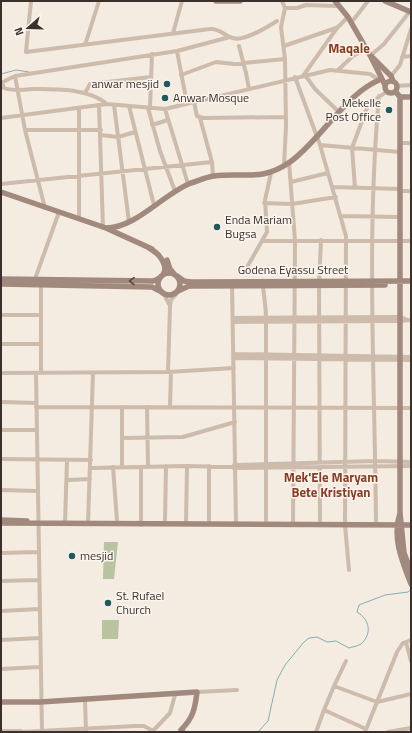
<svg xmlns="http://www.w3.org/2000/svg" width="412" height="733" font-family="'Titillium Web',sans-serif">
	<rect width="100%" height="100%" fill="#f4ebe1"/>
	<path fill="#b8c4a0" d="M104 542H118L114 579H103Z
		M102 620H119L118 639H102Z"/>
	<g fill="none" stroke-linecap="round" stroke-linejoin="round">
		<path stroke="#7fb0b2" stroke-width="1" d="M1 74 16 70 29 72
			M258 732 268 721 277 680 285 665 304 642 309 638 317 637 327 642 336 641 349 648C352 647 358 646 361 644 373 633 369 619 357 612L359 605 385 595 408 592 411 589"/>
		<path stroke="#cdbbac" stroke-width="4" d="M31 1 26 52 210 29C219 28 225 36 233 38 244 42 267 27 277 21
			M282 1 285 8 281 27 285 59 286 126 284 166
			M285 8H297L306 5 337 6
			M351 23 368 1
			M173 33 182 1
			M85 45 99 1
			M239 46 246 73 249 89
			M284 46 336 28
			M177 51 187 104
			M370 56 384 44 411 10
			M402 57 411 56
			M338 70 353 56 366 49
			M181 75 216 62 234 64 285 59
			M305 75 315 89 340 113
			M15 76 25 130 45 208
			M303 76 337 28 348 17
			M391 76 400 65 411 29
			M295 77 320 145 346 236 345 525 349 570
			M2 82 4 88C12 91 23 90 32 89 56 89 87 88 107 104
			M1 83 15 76 177 51 230 37
			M397 86 411 85
			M85 93 90 84 151 77
			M194 102 197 116 203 118 286 117
			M99 105 103 228
			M114 105 129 222
			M129 106 154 205
			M148 108 160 151 175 191
			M150 108 152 54
			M165 109 188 184
			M1 118 107 104 165 109 330 70 370 74 379 80
			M200 118 212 162 213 176
			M152 125 168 120
			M25 130H101
			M101 135 118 137 135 132
			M400 143H411
			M320 145 400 152
			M289 162 295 241 293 524
			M291 182 328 173
			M1 184 212 162
			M333 187 400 189
			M355 188 352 148 368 105 386 92
			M400 191H411
			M264 203 292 204 336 197
			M341 216 400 217
			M79 219V109
			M263 241H411
			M246 269 267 232 265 200 271 173
			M35 279 59 212
			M232 284 236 524
			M263 286C264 297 266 307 266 318V524
			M164 294 169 304
			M1 315H41
			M408 320 400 317 233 318V322L400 321 411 320
			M1 344H41
			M233 354 411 357
			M233 358 411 360
			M168 372 170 306 171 300 177 293
			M1 373 168 372 234 368
			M36 373 42 732
			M41 373V284
			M1 402 36 403
			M36 407 411 408
			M122 407V466
			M147 407 148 466
			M170 407 171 372
			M1 430H36
			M122 438 183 437 235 422
			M1 459 91 460
			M234 465 376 461 411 462
			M209 466V521
			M113 467 117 521
			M141 467V525
			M91 468 187 466 232 467 235 468 411 466
			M68 480 90 479
			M1 490 37 491
			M165 521 166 466
			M320 521 319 285 321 240
			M65 524 67 460
			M88 524 93 373
			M186 524 187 466
			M376 525C375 382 366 239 379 96
			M1 553 38 552
			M1 581 38 580
			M1 611 39 609
			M1 640 39 638
			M406 642 411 661
			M1 669 40 667
			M334 686 346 661
			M197 692 237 690
			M85 699 86 732
			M366 729 324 710 334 686 377 702 411 694
			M1 731H21
			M21 732 135 726H144L153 731
			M152 732 170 713 175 695
			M316 732 324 710
			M365 732 397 652 403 643 411 640
			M388 732 411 728"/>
		<path stroke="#a18a7d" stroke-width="5.5" d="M216 1H240
			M335 1 348 17 371 57 385 85
			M385 1 411 12
			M372 57 391 76 393 81
			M385 87a6 6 0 1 1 12 0a6 6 0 1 1-12 0Z
			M396 92 400 97V513L404 553 411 571
			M400 97H411
			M1 192 106 228 152 249
			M106 228C136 228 163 194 191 183 198 181 206 177 214 176 245 172 261 182 290 162 321 140 347 91 382 79
			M167 260 170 269 175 275
			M158 284a11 11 0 1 1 22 0a11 11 0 1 1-22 0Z
			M177 276 184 281 191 282 411 281
			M1 279 153 281C175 274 162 255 149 248
			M1 284 152 287 162 292
			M178 291 189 286 385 285
			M400 513C392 538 402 561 411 584
			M1 520 27 521
			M1 523 411 525
			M1 702H40L197 692C195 709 193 718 181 730L183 732"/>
	</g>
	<defs><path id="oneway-chevron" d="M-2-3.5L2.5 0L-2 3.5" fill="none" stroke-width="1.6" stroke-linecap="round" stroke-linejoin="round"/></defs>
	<use stroke="#544640" href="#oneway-chevron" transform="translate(132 281) rotate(-179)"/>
	<g fill="#1f5a5e" stroke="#fbf5ee" stroke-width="1.5">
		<circle cx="167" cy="84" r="4"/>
		<circle cx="165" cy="98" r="4"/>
		<circle cx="389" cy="110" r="4"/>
		<circle cx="217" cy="227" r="4"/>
		<circle cx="72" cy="556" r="4"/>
		<circle cx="108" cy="603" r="4"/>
	</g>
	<g text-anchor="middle" stroke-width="3" stroke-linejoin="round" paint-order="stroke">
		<g font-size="12" fill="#3b302b" stroke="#fbf5ee" text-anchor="start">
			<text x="159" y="88" text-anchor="end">anwar mesjid</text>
			<text x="173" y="102">Anwar Mosque</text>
			<text x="381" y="107" text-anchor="end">Mekelle<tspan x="381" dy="14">Post Office</tspan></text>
			<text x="225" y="224">Enda Mariam<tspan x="225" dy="14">Bugsa</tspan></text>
			<text x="80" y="560">mesjid</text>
			<text x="116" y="600">St. Rufael<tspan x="116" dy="14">Church</tspan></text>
		</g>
		<g font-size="12" fill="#3b302b" stroke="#fbf5ee">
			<text x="293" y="274">Godena Eyassu Street</text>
		</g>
		<g font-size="13" font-weight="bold" fill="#8c3b22" stroke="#fbf5ee">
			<text x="349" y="53">Maqale</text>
			<text x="331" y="482">Mek'Ele Maryam<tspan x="331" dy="15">Bete Kristiyan</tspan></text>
		</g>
	</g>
	<rect width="412" height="733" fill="none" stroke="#3b302b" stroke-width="4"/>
	<g transform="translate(28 28) rotate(250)" stroke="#fbf5ee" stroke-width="3" paint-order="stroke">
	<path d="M0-3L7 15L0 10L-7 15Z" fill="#3b302b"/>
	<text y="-6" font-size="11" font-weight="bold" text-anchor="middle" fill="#3b302b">N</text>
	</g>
</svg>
